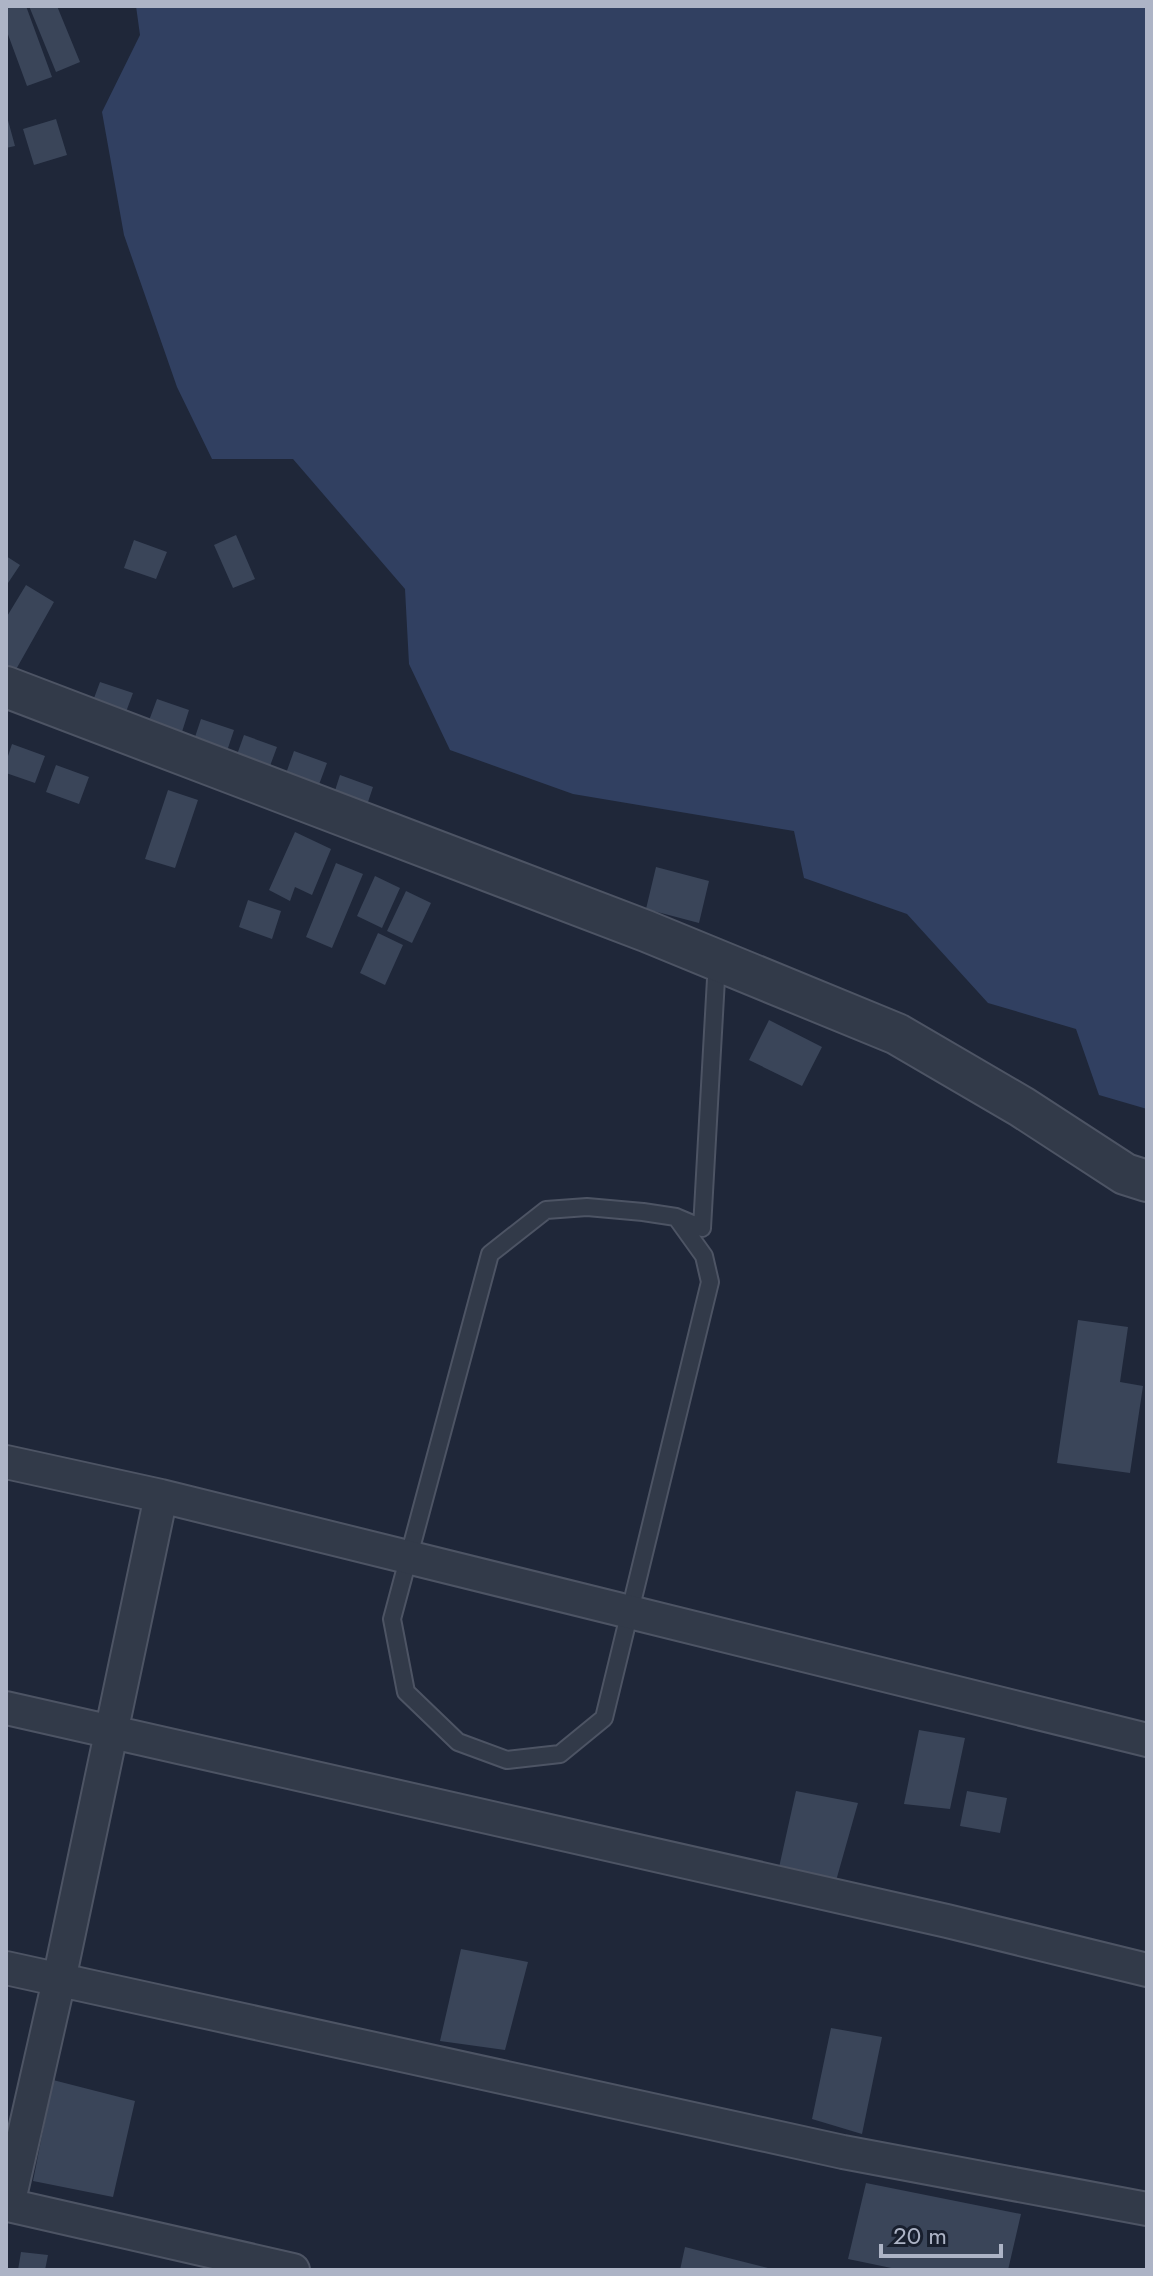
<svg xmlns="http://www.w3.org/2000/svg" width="1153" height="2276" font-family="Jost,sans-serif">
	<rect width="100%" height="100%" fill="#1f2739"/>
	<path fill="#314061" d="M136 6H1147V1109L1099 1095 1076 1029 988 1003 907 914 804 878 794 831 573 794 450 750 409 664 405 589 293 459H212L177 387 124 235 102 112 140 35Z"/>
	<path fill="#3a4559" d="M6 6H26L52 77 27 86 6 29Z
		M29 6H57L80 62 56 72Z
		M6 113 15 146 6 148Z
		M56 119 67 155 34 165 23 129Z
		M236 535 255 579 233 588 214 545Z
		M134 540 167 552 156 579 124 568Z
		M6 556 20 565 6 586Z
		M26 585 54 602 14 673 6 670V618Z
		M100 682 133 693 123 720 90 709Z
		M157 699 189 710 180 738 147 726Z
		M201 719 234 730 225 757 192 746Z
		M244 735 277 747 267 774 234 763Z
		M12 744 45 756 35 783 6 773V762Z
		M294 751 327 763 317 790 284 779Z
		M56 765 89 777 79 804 46 792Z
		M340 775 373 787 364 814 331 803Z
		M168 790 198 800 175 868 145 859Z
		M295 832 331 849 312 895 295 887 290 901 269 890Z
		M336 863 363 874 332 948 306 937Z
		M656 867 709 881 699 923 646 909Z
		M375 876 400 888 382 928 357 916Z
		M406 891 431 903 412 943 387 931Z
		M248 900 281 911 272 939 239 927Z
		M378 933 403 945 385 985 360 973Z
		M769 1020 822 1047 802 1086 749 1060Z
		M1078 1320 1128 1327 1120 1382 1143 1386 1130 1473 1057 1463Z
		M919 1730 965 1738 950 1809 904 1804Z
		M796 1791 858 1803 832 1895 776 1881Z
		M967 1791 1007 1798 1000 1833 960 1826Z
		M461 1949 528 1962 505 2050 440 2041Z
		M831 2028 882 2037 862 2134 812 2119Z
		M53 2080 135 2101 113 2197 33 2181Z
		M866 2183 1021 2214 1008 2270H901L848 2259Z
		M685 2247 772 2269V2270H680Z
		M21 2252 48 2255 45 2270H18Z"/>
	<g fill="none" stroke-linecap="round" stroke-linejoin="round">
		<defs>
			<path id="service" d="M676 1217 704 1256 710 1282 604 1718 560 1754 507 1760 458 1742 406 1692 392 1619 490 1254 546 1210 587 1207 643 1212 676 1217 702 1228 717 961"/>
			<path id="minor" d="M6 1462 161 1496 1147 1740
				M161 1496 59 1980 8 2205 293 2270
				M6 1708 947 1921 1147 1970
				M6 1968 843 2152 1147 2209"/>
			<path id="tertiary" d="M6 687 646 931 897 1034 1022 1107 1125 1174 1147 1181"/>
		</defs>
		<use href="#service" stroke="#4d5464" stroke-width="20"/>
		<use href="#minor" stroke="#4d5464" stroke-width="36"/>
		<use href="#tertiary" stroke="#4d5464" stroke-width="44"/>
		<use href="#service" stroke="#323a49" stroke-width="16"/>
		<use href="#minor" stroke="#323a49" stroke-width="32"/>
		<use href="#tertiary" stroke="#323a49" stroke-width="40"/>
	</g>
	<rect width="1153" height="2276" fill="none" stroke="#adb4c6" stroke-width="16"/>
	<path d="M881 2244v12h120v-12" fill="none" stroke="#adb4c6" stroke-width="4"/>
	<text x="893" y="2244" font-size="24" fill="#adb4c6" stroke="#181f2e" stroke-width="6" paint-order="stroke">20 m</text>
</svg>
